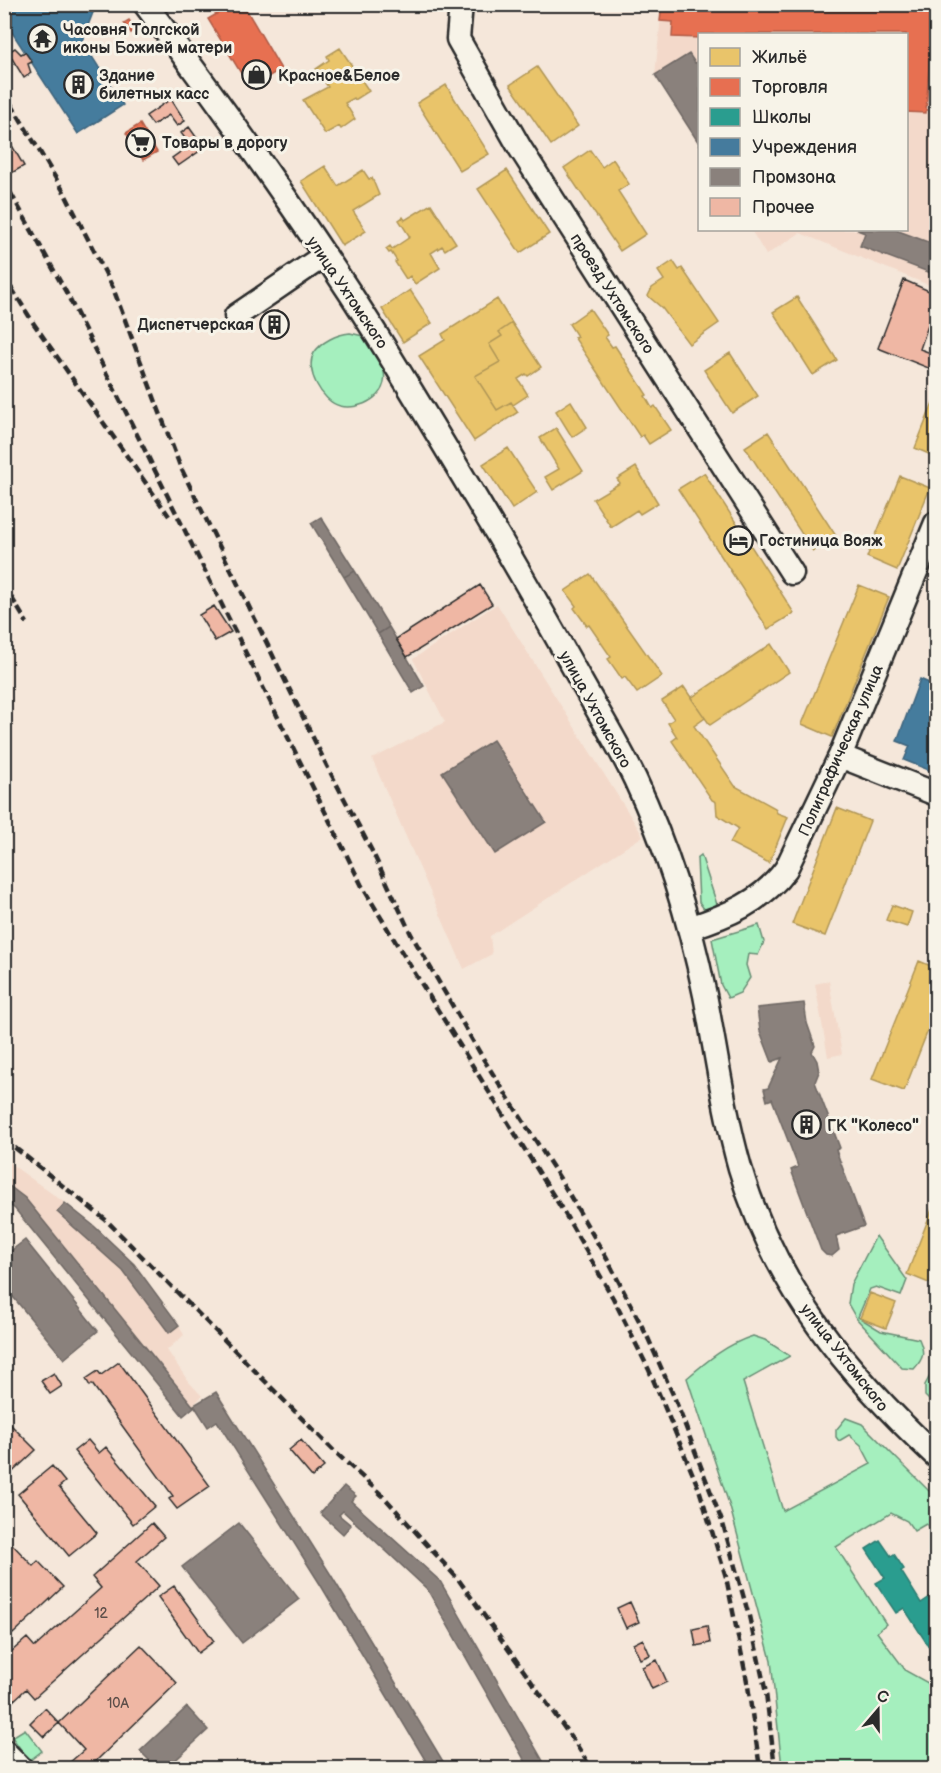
<svg xmlns="http://www.w3.org/2000/svg" width="941" height="1773" font-family="'Balsamiq Sans',sans-serif">
	<rect width="100%" height="100%" fill="#f5e7da"/>
	<filter id="ink" filterUnits="userSpaceOnUse"><feTurbulence type="fractalNoise" baseFrequency=".0167" numOctaves="2"/><feDisplacementMap in="SourceGraphic" scale="12" xChannelSelector="R" yChannelSelector="G"/><feConvolveMatrix kernelMatrix="1 2 1 2 8 2 1 2 1" color-interpolation-filters="sRGB"/></filter>
	<g filter="url(#ink)">
		<path fill="#f3d9ca" d="M662 5H936V288L800 233 766 255 751 230H906V34H700L699 145 655 75Z
			M497 604 643 836 490 936 492 954 464 969 372 759 445 722 413 659Z
			M829 981 842 1054 828 1057 815 984Z
			M4 1159 65 1203 94 1226 134 1264 179 1325 184 1335 167 1350 188 1381 202 1396 183 1416 16 1209 5 1201Z"/>
		<path fill="#a5efbe" stroke="#688d74" stroke-width="1.5" d="M350 333 363 336C369 347 382 361 384 372 389 396 360 411 340 406 322 402 304 369 314 353 321 342 337 334 350 333Z
			M701 855 720 914 707 913 699 902 697 858Z
			M759 925 764 942 758 955 748 954 746 965 750 978 740 993 728 998 721 985 712 939Z
			M876 1236 907 1280 901 1296 876 1287 870 1289 858 1317 881 1331 919 1339C925 1353 924 1358 914 1369L902 1368 856 1318 848 1304 851 1284Z
			M753 1336 765 1340 790 1356 743 1382 783 1511 871 1464 861 1445 849 1435 839 1441 836 1437V1430L846 1418 862 1424 929 1491 936 1495V1533L926 1524 914 1531 907 1521 891 1513 836 1547 886 1624 877 1632 906 1671 928 1683 936 1695V1768H782L771 1660 730 1507 687 1378C707 1361 727 1344 753 1336Z
			M936 1365V1407L925 1396V1385Z
			M25 1729 42 1751 29 1761 12 1737Z"/>
		<path fill="#e9c46a" stroke="#b09657" stroke-width="1.5" d="M340 48 369 91 355 100 354 98 345 103 355 119 341 129 339 126 325 134 303 100 328 87 316 69 329 60 327 56Z
			M537 67 578 126 551 145 510 85Z
			M446 85 489 154 460 171 417 103Z
			M590 150 602 167 613 159 629 184 618 191 646 234 620 251 564 168Z
			M325 166 338 186 363 170 369 179 372 178 379 195 353 211 366 231 342 246 301 181Z
			M507 170 549 234 520 253 478 189Z
			M431 204 456 243 445 250 442 246 431 253 440 268 415 284 410 276 406 279 395 262 397 261 391 252 389 253 386 249 390 246 392 249 410 237 399 220 403 217 405 220Z
			M673 261 679 270 682 268 719 323 689 344 662 308 648 296 652 288 664 280 658 271Z
			M410 290 432 323 403 342 382 309Z
			M797 297 837 360 813 375 773 312Z
			M497 299 512 323 499 332 502 336 489 344 500 362 475 376 497 410 511 402 518 412 474 441 419 356 445 340 442 334Z
			M590 309 608 335 605 337 612 347 615 346 647 395 645 396 652 408 655 406 671 430 649 444 643 435 640 437 574 337 577 336 569 324Z
			M512 323 541 367 528 376 526 374 518 379 528 395 513 405 511 402 497 410 475 376 500 362 489 344 502 336 499 332Z
			M730 353 758 396 732 413 704 370Z
			M936 395V457L915 448Z
			M571 401 587 427 572 437 556 411Z
			M556 428 583 471 553 490 545 477 559 469 540 438Z
			M768 432 836 536 813 551 745 447Z
			M508 448 537 492 512 509 483 464Z
			M636 467 658 503 640 514 637 510 611 527 593 499 620 483 617 479Z
			M704 473 794 613 768 629 678 489Z
			M900 476 930 488 897 570 867 557Z
			M590 574 662 676 637 693 625 677 622 679 608 659 611 657 589 625 587 626 574 608 576 606 565 591Z
			M859 585 889 597 832 737 802 724Z
			M771 644 789 672 710 725 691 698Z
			M684 687 705 718 694 726 735 786 775 808 777 813 788 817 769 863 730 843 738 828 717 815 716 802 712 800 672 741 677 737 668 723 674 719 662 701Z
			M837 808 870 821 825 936 792 924Z
			M892 905 912 912 907 927 886 920Z
			M919 961 936 968V1010L904 1091 872 1079Z
			M936 1199V1286L907 1274Z
			M870 1293 896 1303 886 1328 860 1318Z"/>
		<path fill="#e76f51" stroke="#af5b46" stroke-width="1.5" d="M234 4H243L281 69 250 88 208 19Z
			M662 4H933L926 113 906 112V34H700V38L672 37 673 22 660 21Z
			M129 20 135 29 131 33 124 23Z
			M140 124 157 152 143 160 126 133Z"/>
		<path fill="#2a9d8f" stroke="#2a7b71" stroke-width="1.5" d="M880 1540 891 1556 894 1554 904 1569 901 1571 921 1603 936 1593V1646L931 1650 904 1608 896 1613 876 1583 885 1578 866 1549Z"/>
		<path fill="#457b9d" stroke="#3d637b" stroke-width="1.5" d="M4 4H86L94 10 82 41 123 105 78 134 4 20Z
			M920 679 936 686V773L904 760 910 746 897 741Z"/>
		<path fill="#8a817c" stroke="#6e6764" stroke-width="1.5" d="M689 54 695 63 700 60V145L655 75Z
			M857 230H896L936 245V275L860 246 865 233Z
			M321 517 355 571 344 577 311 523Z
			M355 571 389 627 378 634 344 577Z
			M389 627 424 686 413 693 378 634Z
			M493 740 546 822 495 854 442 772Z
			M804 1003 807 1023 815 1046 812 1052 817 1061 819 1072 815 1082 840 1148 836 1150 864 1226 836 1236 839 1250 832 1256 826 1255 821 1250 791 1170 798 1167 797 1164 772 1099 767 1101 764 1089 768 1088 782 1058 772 1062 760 1031 757 1008Z
			M4 1182 25 1198 194 1407 183 1416 15 1209 4 1201Z
			M65 1203 94 1226 134 1264 179 1325 169 1333 123 1271 57 1212Z
			M25 1240 98 1331 64 1359 4 1286V1256Z
			M216 1392 331 1575 447 1768H430L320 1584 217 1421 208 1427 194 1405Z
			M344 1486 356 1496 351 1501 440 1581 547 1768H529L427 1589 343 1511 339 1515 351 1525 343 1534 320 1513Z
			M239 1523 299 1599 242 1643 182 1567Z
			M187 1707 208 1730 167 1768H157L140 1751Z"/>
		<path fill="#efb7a4" stroke="#2b2b2b" stroke-width="1.5" d="M15 48 21 54 25 52 32 62 28 64 31 73 24 78 8 52Z
			M171 99 185 121 177 126 169 115 153 125 146 116Z
			M189 127 204 148 178 166 172 158 190 145 181 133Z
			M4 132 24 166 8 175 4 169Z
			M904 280 936 294V302L920 349 936 355V371L878 348Z
			M278 311 287 329 272 337 263 319Z
			M480 585 492 604 407 657 396 639Z
			M214 606 231 632 215 641 199 615Z
			M119 1362 210 1486 177 1509 169 1499 173 1496 92 1384 90 1386 86 1379 98 1371 101 1375Z
			M54 1373 62 1386 50 1394 41 1381Z
			M8 1422 36 1450 4 1480V1425Z
			M88 1440 99 1453 106 1447 155 1506 133 1524 74 1451Z
			M301 1440 324 1467 312 1477 289 1450Z
			M52 1466 65 1482 59 1487 97 1533 69 1556 18 1494Z
			M152 1523 164 1537 137 1561 159 1586 34 1698 26 1689 12 1702 4 1694V1658L27 1638 35 1647 101 1588 92 1577Z
			M11 1543 33 1566 38 1561 63 1587 13 1634 4 1625V1549Z
			M174 1586 214 1641 198 1653 158 1597Z
			M630 1602 639 1622 626 1628 617 1608Z
			M707 1626 710 1643 696 1646 693 1629Z
			M643 1639 650 1655 640 1659 633 1644Z
			M141 1645 177 1683 96 1761 98 1763 93 1768H74L69 1763 84 1750 59 1723Z
			M657 1660 667 1682 652 1689 642 1667Z
			M45 1708 59 1723 44 1737 30 1723Z"/>
		<g fill="none" stroke-linecap="round" stroke-linejoin="round">
			<defs>
				<path id="minor" d="M145 4C216 98 285 194 350 293 402 373 450 455 499 537 527 585 555 634 582 683 600 715 619 746 635 779 667 847 690 922 705 995 716 1052 724 1112 740 1168 775 1287 848 1374 936 1456
					M461 4 458 39 520 148 792 573
					M236 316 325 255
					M840 756 936 794
					M689 928C727 916 762 902 786 869L840 756 936 523
					M4 1751 21 1768"/>
			</defs>
			<use href="#minor" stroke="#2b2b2b" stroke-width="27"/>
			<use href="#minor" stroke="#f7f3e8" stroke-width="22"/>
			<path stroke="#2b2b2b" stroke-width="4.5" stroke-dasharray="9 4.5" stroke-linecap="butt" d="M4 92 64 192 113 288 180 466 327 766 373 853 411 934 484 1060 559 1177 607 1259 648 1338 675 1399 723 1524 749 1616 766 1693 775 1768
				M4 181 66 292 362 886 398 946 565 1214 613 1298 649 1370 699 1489 726 1577 748 1686 760 1768
				M4 276 34 324 169 516
				M4 585 27 623
				M4 1139 107 1221 334 1451 384 1497 458 1579 576 1744 591 1768"/>
		</g>
	</g>
	<defs>
		<symbol id="temple-ring" viewBox="-11 -11 22 22"><circle r="9.5" fill="#f7f3e8" stroke="#2b2b2b" stroke-width="1.5"/><path d="M0-6L5-2H3V0L6.5 2.5H4V6H1.5V3h-3V6H-4V2.5H-6.5L-3 0V-2H-5Z" fill="#2b2b2b"/></symbol>
		<symbol id="shop-ring" viewBox="-11 -11 22 22"><circle r="9.5" fill="#f7f3e8" stroke="#2b2b2b" stroke-width="1.5"/><path d="M-5-2.5h2.3a2.7 3.5 0 0 1 5.4 0H5L5.5 6h-11ZM-1.5-2.5h3a1.5 2.3 0 0 0-3 0Z" fill="#2b2b2b"/></symbol>
		<symbol id="building-ring" viewBox="-11 -11 22 22"><circle r="9.5" fill="#f7f3e8" stroke="#2b2b2b" stroke-width="1.5"/><path d="M-4-6H4V6H1V3H-1V6H-4ZM-2.5-4.3h1.7v1.8h-1.7ZM.8-4.3h1.7v1.8H.8ZM-2.5-1h1.7V.8h-1.7ZM.8-1h1.7V.8H.8Z" fill="#2b2b2b"/></symbol>
		<symbol id="supermarket-ring" viewBox="-11 -11 22 22"><circle r="9.5" fill="#f7f3e8" stroke="#2b2b2b" stroke-width="1.5"/><path d="M-6-5.5h2.5l.6 2H6L4.5 2H-2.5L-4.4-4H-6ZM-1.5 3.2a1.3 1.3 0 1 0 .1 0ZM3 3.2a1.3 1.3 0 1 0 .1 0Z" fill="#2b2b2b"/></symbol>
		<symbol id="hotel-ring" viewBox="-11 -11 22 22"><circle r="9.5" fill="#f7f3e8" stroke="#2b2b2b" stroke-width="1.5"/><path d="M-6-4.5h1.5V1H6V5H4.5V3h-9V5H-6ZM-4 0a1.8 1.8 0 1 1 3.6 0ZM.5 0V-2.5h3Q6-2.5 6 0Z" fill="#2b2b2b"/></symbol>
	</defs>
	<g fill-rule="evenodd">
		<use href="#temple-ring" x="26" y="22" width="33" height="33"/>
		<use href="#shop-ring" x="240" y="58" width="33" height="33"/>
		<use href="#building-ring" x="62" y="68" width="33" height="33"/>
		<use href="#supermarket-ring" x="124" y="126" width="33" height="33"/>
		<use href="#building-ring" x="258" y="308" width="33" height="33"/>
		<use href="#hotel-ring" x="722" y="524" width="33" height="33"/>
		<use href="#building-ring" x="790" y="1108" width="33" height="33"/>
	</g>
	<g text-anchor="middle" stroke-width="6" stroke-linejoin="round" paint-order="stroke">
		<g font-size="14" fill="#5c4e49">
			<text x="101" y="1618">12</text>
			<text x="118" y="1708">10А</text>
		</g>
		<g font-size="16" font-weight="bold" fill="#2b2b2b" stroke="#f7f3e8" text-anchor="start">
			<text x="63" y="35">Часовня Толгской<tspan x="63" dy="18">иконы Божией матери</tspan></text>
			<text x="99" y="81">Здание<tspan x="99" dy="18">билетных касс</tspan></text>
			<text x="278" y="81">Красное&amp;Белое</text>
			<text x="162" y="148">Товары в дорогу</text>
			<text x="254" y="330" text-anchor="end">Диспетчерская</text>
			<text x="759" y="546">Гостиница Вояж</text>
			<text x="827" y="1131">ГК "Колесо"</text>
		</g>
		<g font-size="16" fill="#2b2b2b" stroke="#f7f3e8">
			<text transform="translate(348 292) rotate(56)" y="6">улица Ухтомского</text>
			<text transform="translate(613 293) rotate(57)" y="6">проезд Ухтомского</text>
			<text transform="translate(596 709) rotate(61)" y="6">улица Ухтомского</text>
			<text transform="translate(840 750) rotate(-66)" y="6">Полиграфическая улица</text>
			<text transform="translate(845 1357) rotate(52)" y="6">улица Ухтомского</text>
		</g>
	</g>
	<rect width="941" height="1773" fill="none" stroke="#f7f3e8" stroke-width="24"/>
	<rect x="12" y="12" width="917" height="1749" fill="none" stroke="#2b2b2b" stroke-width="2" filter="url(#ink)"/>
	<rect x="698" y="33" width="210" height="198" fill="#f7f3e8" stroke="#a5a39c" stroke-width="1.5"/>
	<rect x="710" y="48" width="30" height="18" fill="#e9c46a" stroke="#a5a39c" stroke-width="1.5"/>
	<text x="752" y="63" font-size="18" fill="#2b2b2b">Жильё</text>
	<rect x="710" y="78" width="30" height="18" fill="#e76f51" stroke="#a5a39c" stroke-width="1.5"/>
	<text x="752" y="93" font-size="18" fill="#2b2b2b">Торговля</text>
	<rect x="710" y="108" width="30" height="18" fill="#2a9d8f" stroke="#a5a39c" stroke-width="1.5"/>
	<text x="752" y="123" font-size="18" fill="#2b2b2b">Школы</text>
	<rect x="710" y="138" width="30" height="18" fill="#457b9d" stroke="#a5a39c" stroke-width="1.5"/>
	<text x="752" y="153" font-size="18" fill="#2b2b2b">Учреждения</text>
	<rect x="710" y="168" width="30" height="18" fill="#8a817c" stroke="#a5a39c" stroke-width="1.5"/>
	<text x="752" y="183" font-size="18" fill="#2b2b2b">Промзона</text>
	<rect x="710" y="198" width="30" height="18" fill="#efb7a4" stroke="#a5a39c" stroke-width="1.5"/>
	<text x="752" y="213" font-size="18" fill="#2b2b2b">Прочее</text>
	<g transform="translate(878 1710) rotate(20)" stroke="#f7f3e8" stroke-width="4.5" paint-order="stroke">
	<path d="M0-4.5L10 22L0 15L-10 22Z" fill="#2b2b2b"/>
	<text y="-9" font-size="16" font-weight="bold" text-anchor="middle" fill="#2b2b2b">С</text>
	</g>
</svg>
